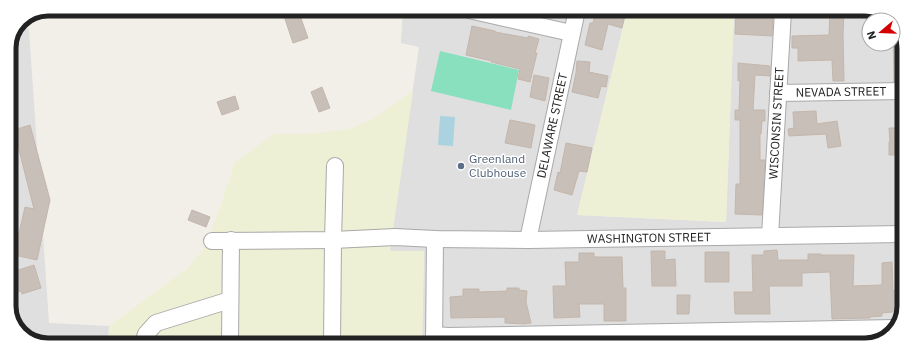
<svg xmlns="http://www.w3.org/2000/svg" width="913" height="354" font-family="'IBM Plex Sans',sans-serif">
	<rect width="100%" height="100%" fill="#f2efe9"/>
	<path fill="#e0dfdf" d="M403 10 627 11 577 215 726 222 734 11H878L890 20H869V44H893V22L896 25 904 45 902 319 888 337 865 345 422 344 424 251 389 252 419 47 401 43Z
		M23 19 29 30 49 323 109 326 108 343H35L17 329 9 309V46L21 20Z"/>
	<path fill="#eef0d5" d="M627 11H734L726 222 577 215Z
		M413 91 390 251H424L422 344 108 343 109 326 188 268 206 246 220 207 235 162 274 134H308L349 129 373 119Z"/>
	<path fill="#88e0be" d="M440 51 519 70 511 110 431 91Z"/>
	<path fill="#aad3df" d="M440 116 455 117 453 146 438 145Z"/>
	<path fill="#c7bfb8" stroke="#c4b6ab" d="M282 10H298L308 38 293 43Z
		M596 10H606L625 15 622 28 608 24 602 50 585 45 590 23H593Z
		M736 11H773L772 36 735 34Z
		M830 11H844L843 35 844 81H833L832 60 798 61V48H792V36L829 35Z
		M893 22 896 25 904 45V82H894Z
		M472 26 495 31V32L528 38V36L539 39 535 53H537L530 82 518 79 520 69 491 62 492 61 466 55Z
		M577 61 590 62 589 72 608 76 606 87 601 86 598 98 572 92 576 73Z
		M738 63 770 66V76L755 75 753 110H765V121H762L761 134H760V160H765L762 215 735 214 736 184H740V120H735V110H739L740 80 738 81Z
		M534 75 549 78 545 101 530 97Z
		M322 87 330 108 319 112 311 92Z
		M235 96 239 109 222 115 217 102Z
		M816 111 817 124 837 121 841 146 828 148 826 134 789 136 788 129 794 128 793 112Z
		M510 120 535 125 531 148 505 143Z
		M30 125 50 200 37 260 14 255 25 207 34 209 14 130Z
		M889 128H903V144H901L902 155H889V142H890Z
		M566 143 592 148 587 172 579 171 572 195 554 190 558 172 560 173Z
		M192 210 210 217 206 227 188 220Z
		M777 250 778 260H808V254H821V255H854L853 286 882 285V263L892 262 893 291 902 288V311L882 313V316L870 317V318L832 319 830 272 802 273V286H769L770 314H735L734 292H753L752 255H764V251Z
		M651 251H665V260L675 259 676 286H652Z
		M705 252H729V282H705Z
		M579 253H594V257H622L623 288H626V321H604V304H579L580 317 554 318 553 286H566L565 262H579Z
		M34 265 41 288 22 294 21 291 9 295V273Z
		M507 288H519V290L527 291 526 302 531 323 524 324 505 323V317L451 318 450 297 463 296V289H479V292L507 291Z
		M677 295H690L689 314H677Z"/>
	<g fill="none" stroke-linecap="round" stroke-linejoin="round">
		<defs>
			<g id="minor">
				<path d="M469 10 571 33"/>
				<path id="s1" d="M778 93 904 91"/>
				<path id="s2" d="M770 236 783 11"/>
				<path id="s3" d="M528 240 577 10"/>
				<path id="s4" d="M212 241 333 240 395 237 435 239 528 240 902 234"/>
				<path d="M434 335 448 336 895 328"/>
				<path d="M143 343 146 334 156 323 230 300"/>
				<path d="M230 343 231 240"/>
				<path d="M332 344 333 240 335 166"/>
				<path d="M434 344 435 239"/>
			</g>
		</defs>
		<use href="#minor" stroke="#a9a9a9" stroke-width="18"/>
		<use href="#minor" stroke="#fff" stroke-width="16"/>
	</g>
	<circle fill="#5c6f8a" stroke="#fff" stroke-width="1.5" cx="461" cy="166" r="4"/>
	<g text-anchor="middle" stroke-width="3" stroke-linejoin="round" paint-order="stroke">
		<g font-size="12" fill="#222" stroke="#fff">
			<text dy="4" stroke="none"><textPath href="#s1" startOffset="63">NEVADA STREET</textPath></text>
			<text dy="4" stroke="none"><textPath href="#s2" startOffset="113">WISCONSIN STREET</textPath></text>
			<text dy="4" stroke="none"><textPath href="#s3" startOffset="117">DELAWARE STREET</textPath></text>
			<text dy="4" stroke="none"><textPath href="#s4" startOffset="437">WASHINGTON STREET</textPath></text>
		</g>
		<g font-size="12" fill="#4e5e75" stroke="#fff" text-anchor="start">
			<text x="469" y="163">Greenland<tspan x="469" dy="14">Clubhouse</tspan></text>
		</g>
	</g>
	<path d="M0 0H913V354H0ZM48 16H865A32 32 0 0 1 897 48V306A32 32 0 0 1 865 338H48A32 32 0 0 1 16 306V48A32 32 0 0 1 48 16Z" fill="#fff" fill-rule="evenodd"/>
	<path fill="none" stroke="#222" stroke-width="5" d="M48 16H865A32 32 0 0 1 897 48V306A32 32 0 0 1 865 338H48A32 32 0 0 1 16 306V48A32 32 0 0 1 48 16Z"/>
	<g transform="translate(881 32) rotate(251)"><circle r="19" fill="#ffffff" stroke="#a7a7a7"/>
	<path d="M0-3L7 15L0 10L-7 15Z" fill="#d40000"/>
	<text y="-6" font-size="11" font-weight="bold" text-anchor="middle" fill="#222222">N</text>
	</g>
</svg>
